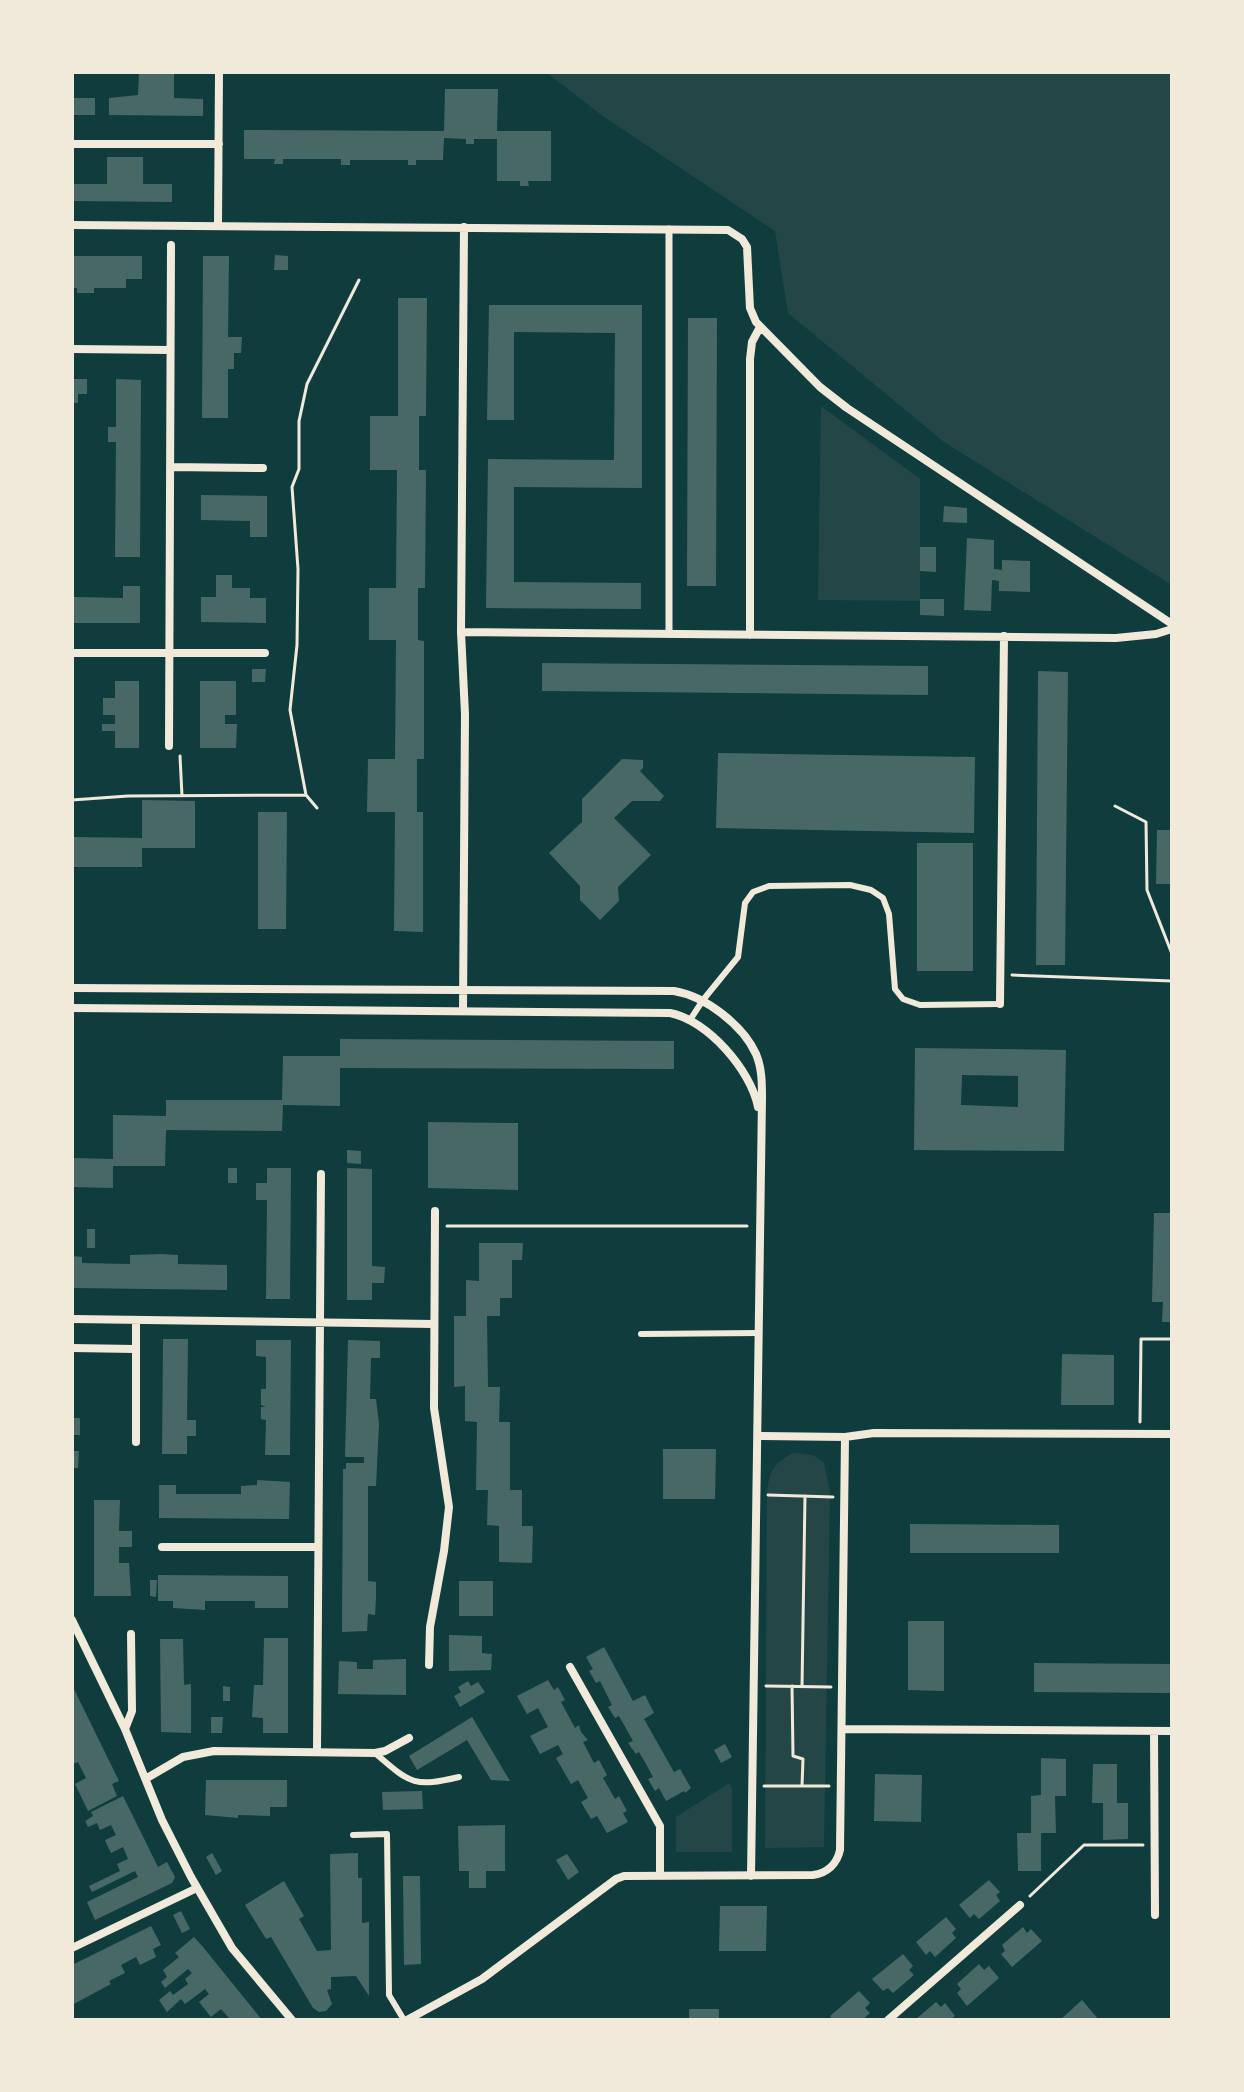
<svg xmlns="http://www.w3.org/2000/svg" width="1244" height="2092" font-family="'Sofia Sans Condensed',sans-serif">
	<rect width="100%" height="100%" fill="#0f3d3e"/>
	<path fill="#244646" d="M546 72H1172V585L944 442 788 313 775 231 600 114Z
		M821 406 920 479V601L818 600Z
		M793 1453 813 1455 824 1463 830 1492 824 1847 765 1848 767 1492C769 1472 774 1463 793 1453Z
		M729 1783 732 1789V1852H676V1817Z"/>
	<path fill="#486865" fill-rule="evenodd" d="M139 72H174V98L203 99V116L109 115V98L138 95Z
		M445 89H498L497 131H551V181H528L529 186H520V181H497V139H474V144H466V139L444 138 443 160H416V165H408V160H350V165H341V159H283V164H274L275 159H244V130L444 131Z
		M72 98H95V115H72Z
		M107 157H143V184H172V202L72 201V184H107Z
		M275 255 288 256V270H274Z
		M72 256H142V279H126V288H94V293H77V288H72Z
		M203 256H229L228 337H242L241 353H234V369H228V418H202Z
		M398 298H427L426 416H419V470H426L425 588H418V640L424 641V759H417V812H423V932L394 931 395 812H367L368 759H395L396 640H369V588H396L397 470H370V416H398Z
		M489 305H642V488L514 487V582L641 583V609L486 608 488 459 614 460 615 333 514 332V420H487Z
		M688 318H717L716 586H687Z
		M72 379H87V394H78V403H72Z
		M116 379 141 380 140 557H115L116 442H108V427H116Z
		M201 495 267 496V537H250V521L201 520Z
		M944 506 967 508V523L943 522Z
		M967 538 994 540V569L1002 570V560L1030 561V592L999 591V581L992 580 991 611 964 610Z
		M920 547H936V572L920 571Z
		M216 575H232V588H250V598H266V623L201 622V597H216Z
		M123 586H140V623H74V597L123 598Z
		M920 599H944V616L920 615Z
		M542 663 928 666V695L542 691Z
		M252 669H266L265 682H252Z
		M1038 671 1068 672 1065 965H1036Z
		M115 681H139V748H115V731H102V724H115V715H103V698H115Z
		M200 681H236V715H225V724H237L236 748H200Z
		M718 753 975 757 974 833 716 828Z
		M622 759 643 760V768L640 771 664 796 660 801H632L614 818 651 855 618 887 619 901 600 920 580 900V886L549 853 582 822V799Z
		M142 800 195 801V848H142V867H72V837L142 838Z
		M258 812H287L286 929H258Z
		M1157 830H1172V884H1156Z
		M917 843H973V971H917Z
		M340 1039 674 1041V1069L340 1068V1106L283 1105 282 1131 166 1130 165 1166H113V1188L72 1187V1158L113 1159V1115L166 1116V1100H282L283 1056H340Z
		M915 1048 1066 1050 1064 1151 914 1150ZM962 1075 1018 1076V1107L961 1105Z
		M428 1122 518 1123V1190L428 1188Z
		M347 1150 361 1151V1164L347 1163Z
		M228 1168H237V1183H228Z
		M267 1168H291L290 1299H266L267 1200H256V1183H267Z
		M347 1168 372 1169V1266L385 1267 384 1283H372V1300H347Z
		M1154 1213H1172V1322H1162L1163 1302H1152Z
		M87 1229H95V1248H87Z
		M479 1243H523L522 1260H512V1298H500V1316H487L488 1387H500L499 1422H510V1490H522V1526H533L532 1563 499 1562V1526L487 1525 488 1490H476L477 1422 465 1421V1386L454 1387V1316H466V1280L479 1281Z
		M162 1254 178 1255V1264L227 1265V1290L72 1288V1256L82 1257V1263L130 1264V1255Z
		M163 1339H188L187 1420H196V1436H187V1454H162Z
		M256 1340H291L290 1455H265L266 1420 261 1419V1407H266L261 1405V1389H266V1357L256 1356Z
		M348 1340 380 1341V1358H371L370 1399H376L379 1424 376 1486H368V1581L376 1582V1598L375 1615 368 1614 367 1631 342 1632 343 1469H346V1463H364V1457H345Z
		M1062 1354 1114 1355V1405H1061Z
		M72 1418H80V1435H72Z
		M663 1449H716L715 1499H663Z
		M72 1451H79L78 1468H72Z
		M257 1480 290 1482 289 1519 159 1518V1485H176V1494H241V1486L257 1485Z
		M94 1500H120L119 1531H132V1547H119V1563H129L131 1596H94Z
		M910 1524 1059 1525V1553H910Z
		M158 1575 288 1576V1608H255V1601H205V1610L173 1608V1601H158Z
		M150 1580H157L156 1597 150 1596Z
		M459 1581H493V1616H459Z
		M908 1621H944V1691L908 1690Z
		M449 1635 482 1636V1653L492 1654 491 1670 449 1671Z
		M264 1638H288V1733H263V1718L252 1717 254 1685H263Z
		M160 1639H183L184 1685 191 1684V1733L161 1732Z
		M604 1647 633 1701 645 1695 654 1713 644 1719 674 1772 680 1769 691 1788 685 1793 684 1791 666 1801 659 1788 655 1791 648 1779 653 1777 646 1764 639 1752 636 1754 628 1743 633 1741 619 1716 615 1718 608 1707 612 1705 600 1681 596 1683 589 1671 593 1669 586 1657Z
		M406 1659V1695L338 1694 339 1661 357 1662V1669H373V1660Z
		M1034 1663 1172 1664V1693L1034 1692Z
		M548 1680 554 1690 558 1687 565 1700 561 1702 575 1728 579 1725 581 1732 588 1740 583 1742 594 1763 599 1760 607 1775 603 1778 615 1799 619 1796 627 1811 623 1813 628 1822 607 1833 597 1816 591 1819 581 1802 588 1798 578 1780 571 1784 556 1758 563 1754 558 1745 540 1754 530 1736 548 1727 538 1708 527 1714 517 1696Z
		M468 1681 471 1686 478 1682 485 1692 460 1707 454 1696 461 1692 458 1687Z
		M72 1685 119 1781 112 1784 117 1796 88 1811 75 1784 86 1778 78 1762 73 1764 72 1761Z
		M223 1686 230 1687V1701H223Z
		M211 1717H223L222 1733H211Z
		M472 1717 510 1781 491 1780 467 1740 417 1770 409 1756Z
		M725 1744 732 1757 721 1763 714 1750Z
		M1041 1758 1066 1759V1796H1055L1056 1833H1041V1871H1018L1017 1833H1031V1796L1041 1795Z
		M1093 1764H1117V1803H1128V1839L1103 1840V1803H1092Z
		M875 1774 922 1775 921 1822 874 1821Z
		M206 1780H287V1807H270V1816L238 1815V1818L205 1815Z
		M422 1791 423 1809 383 1810 382 1792Z
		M123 1796 158 1867 167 1862 175 1877 172 1883 95 1920 87 1902 138 1877 135 1871 92 1892 89 1886 120 1871 117 1864 128 1859 123 1847 111 1853 108 1847 105 1840 116 1835 111 1825 100 1830 97 1823 88 1827 85 1821 93 1816 91 1812Z
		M505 1825V1871H486V1888H469V1871H459L458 1826Z
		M212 1853 222 1871 216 1875 206 1857Z
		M358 1853V1878H362V1923L369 1922V1996L356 1976 331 1977V1989L327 1990 332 2004 326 2011 319 2012 313 2008 271 1937 266 1939 245 1905 284 1881 304 1916 299 1919 317 1951 331 1950 330 1854Z
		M567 1854 579 1872 568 1880 556 1860Z
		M403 1876H420L421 1964 404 1965Z
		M989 1880 1000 1892 996 1895 1000 1901 979 1919 974 1914 970 1918 959 1905Z
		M720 1906H767L766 1951H719Z
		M181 1911 190 1929 182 1933 173 1915Z
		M946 1917 956 1929 952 1933 956 1938 935 1957 930 1951 926 1955 916 1942Z
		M151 1926 161 1945 153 1949 156 1957 140 1965 136 1957 121 1965 125 1973 109 1981 111 1984 72 2005V1965Z
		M1023 1927 1027 1933 1031 1929 1042 1941 1012 1967 1001 1954 1005 1951 1002 1945Z
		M194 1937 203 1947 262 2020H226L229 2018 221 2009 211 2017 199 2002 209 1994 205 1989 185 2004 181 1999 167 2012 159 2000 170 1991 173 1995 188 1984 185 1979 192 1973 188 1969 165 1988 161 1982 167 1977 163 1970 179 1957 175 1953Z
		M903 1954 913 1966 909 1970 914 1975 893 1993 888 1988 883 1991 872 1979Z
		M979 1964 984 1970 989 1966 999 1978 967 2006 957 1993 961 1989 957 1984Z
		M859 1991 870 2003 865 2008 870 2013 862 2020H833L830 2016Z
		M1082 2000 1099 2020H1060Z
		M936 2002 941 2007 945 2003 955 2016 950 2020H915Z
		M689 2009H719V2020H689Z"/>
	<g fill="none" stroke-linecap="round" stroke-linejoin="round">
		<path stroke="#f1e9da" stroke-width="3" d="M180 756 182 796
			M72 800 128 796 306 795
			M1115 806 1146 822 1147 890 1172 954
			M317 808 306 795 290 710 297 645 298 569 292 487 299 469V421L307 384 359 280
			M1012 975 1172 981
			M447 1226H747
			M1140 1422 1141 1339H1172
			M768 1495 833 1497
			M766 1686 831 1687
			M792 1686 793 1756 803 1759 802 1786
			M802 1687 805 1496
			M764 1786H829
			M1030 1896 1084 1845H1143"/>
		<path stroke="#f1e9da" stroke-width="6" d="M690 1020 703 1000 738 957 745 903 753 892 769 886 850 885 871 890 883 898 889 914 895 989 903 999 920 1005 1000 1004
			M641 1334 759 1333
			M375 1753C410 1783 413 1788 459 1777
			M353 1835 387 1834 389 1995 404 2020"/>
		<path stroke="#f1e9da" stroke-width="7" d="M669 634V229"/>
		<path stroke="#f1e9da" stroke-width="8" d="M72 144H219
			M72 225 728 230 742 239 747 247 750 308 756 322 820 387 847 408 1172 624
			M218 225 219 72
			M72 349 170 350
			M170 467 263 468
			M461 632 1116 638 1156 634 1172 629
			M750 635V359L752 342 760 327
			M72 653H265
			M169 746 171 245
			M72 988 674 991C705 996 743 1025 756 1054 762 1068 762 1083 762 1098L751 1876
			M1000 1004 1004 636
			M72 1008 670 1013C707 1020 751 1070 758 1107
			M463 1010 465 714 461 632 464 227
			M72 1319 434 1324
			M136 1320V1442
			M72 1348 135 1349
			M845 1437 874 1433 1172 1434
			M162 1547H318
			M72 1620 125 1729 162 1820 191 1877 232 1948 292 2020
			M429 1665 430 1627 444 1551 449 1507 434 1408 435 1211
			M570 1667 660 1826V1874
			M125 1729 132 1711 131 1634
			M842 1729 1172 1731
			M1154 1731 1155 1915
			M317 1752 321 1174
			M147 1778 183 1757 214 1751 375 1753 385 1751 409 1738
			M72 1948 197 1888
			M407 2020 482 1979 616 1879 624 1876 813 1875C827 1873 837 1864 840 1850L845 1437 758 1436
			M888 2020 1020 1905"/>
	</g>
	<rect width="1244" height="2092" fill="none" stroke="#f1e9da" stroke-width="148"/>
</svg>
